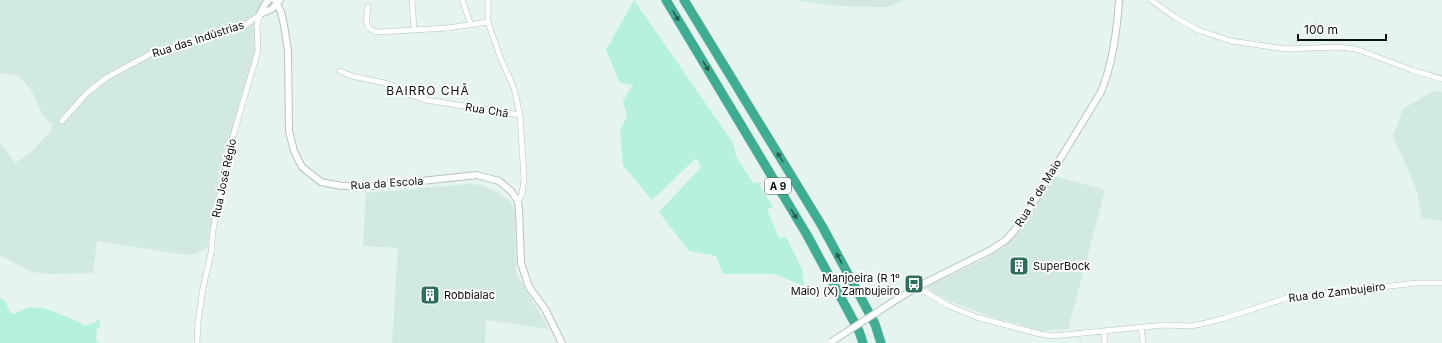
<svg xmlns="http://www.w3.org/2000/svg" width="1442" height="343" font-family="Inter,sans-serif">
	<rect width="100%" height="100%" fill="#e5f4ef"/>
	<path fill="#d1e9e1" d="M0 0H262L260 7 256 51 222 171 207 248 195 254 186 255 97 241 93 273 52 274 31 272 0 255V142L15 163 32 151 49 133 53 125 44 117 30 88 18 76 0 73Z
		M796 0H905L887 7H874L837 6Z
		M1433 91 1442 92V221L1422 218 1416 188 1393 136 1403 109Z
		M1054 176 1105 190 1068 329 1043 331 991 317 944 299 929 290 927 286 977 263 1003 248 1022 229Z
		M468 184 481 185 498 192 511 202 515 213 516 273 549 329 486 320 485 343H392L398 248 363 246 366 193Z"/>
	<path fill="#b5f1de" d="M634 0 733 143 736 156 753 183 758 182 773 207 767 209 779 238 786 237 802 269 804 286 775 274H723L716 256 689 251 659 212 701 167 696 158 652 200 623 165 620 131 627 116 623 101 633 85 620 83 606 50Z
		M0 298 4 300 11 313 15 314C30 303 46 308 62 315 70 318 77 321 85 326L96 322 98 319 100 320V327L96 330 97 332 96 339 98 343H0Z"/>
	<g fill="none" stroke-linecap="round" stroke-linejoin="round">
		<defs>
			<path id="minor" d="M412 0 414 29
				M462 0 471 25
				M488 0V22L500 57 514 88 520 115 524 178 522 194 518 202
				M1151 0 1175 17 1198 30 1231 41 1286 49 1339 47 1356 49 1412 70 1442 79
				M368 6C367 19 362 29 378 32L448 28 488 22
				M340 71 352 76 389 84 405 93 426 100 520 115
				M62 121 86 94 106 78 154 52 211 37 243 27 260 14
				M917 287 947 305 976 317 1040 334 1053 336 1164 325 1190 326 1202 324 1225 318 1287 298 1416 283H1442
				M1141 327 1143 343
				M1104 331 1105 343
				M197 343 198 322 203 288 211 253 213 230 223 180 233 136 258 51 257 25 260 14"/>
			<path id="tertiary" d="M275 0 281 12 284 25 288 51 289 131 294 151 302 167 321 182 342 186H375L477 175 499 181 512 192 518 202 519 210 521 263 529 287 545 309 562 343
				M260 14 272 9 280 0
				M260 14 265 4 269 0
				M888 305 917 287 991 250 1006 240 1021 223 1101 92C1113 63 1117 31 1119 0"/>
			<path id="motorway" d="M666 0 807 235 859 331 863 343
				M684 0 822 226 875 324 881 343"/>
		</defs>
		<use href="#minor" stroke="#b5c3be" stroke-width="6"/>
		<use href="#tertiary" stroke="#b5c3be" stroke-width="8"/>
		<use href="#motorway" stroke="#cecfcf" stroke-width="10"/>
		<use href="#minor" stroke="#fff" stroke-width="5"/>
		<use href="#tertiary" stroke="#fff" stroke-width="6"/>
		<use href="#motorway" stroke="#3eae93" stroke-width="9"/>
		<defs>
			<path id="tertiary-bridge" d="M831 342 888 305"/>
		</defs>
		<use href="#tertiary-bridge" stroke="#b5c3be" stroke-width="8" stroke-linecap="butt"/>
		<use href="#tertiary-bridge" stroke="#fff" stroke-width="6"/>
	</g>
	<defs><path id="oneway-solid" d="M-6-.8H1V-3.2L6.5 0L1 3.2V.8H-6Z"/></defs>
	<g fill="#245e50">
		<use href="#oneway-solid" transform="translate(676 16) rotate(59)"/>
		<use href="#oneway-solid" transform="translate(706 66) rotate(59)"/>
		<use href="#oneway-solid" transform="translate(780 157) rotate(-121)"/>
		<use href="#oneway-solid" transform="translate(794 214) rotate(59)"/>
		<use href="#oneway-solid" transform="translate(839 258) rotate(-118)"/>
	</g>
	<defs>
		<symbol id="building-square" viewBox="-11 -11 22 22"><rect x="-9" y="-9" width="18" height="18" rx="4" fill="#2d6e5d" stroke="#fff"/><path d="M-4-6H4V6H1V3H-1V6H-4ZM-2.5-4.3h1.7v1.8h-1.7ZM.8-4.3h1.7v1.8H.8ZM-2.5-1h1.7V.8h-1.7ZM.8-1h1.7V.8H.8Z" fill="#fff"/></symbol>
		<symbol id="bus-square" viewBox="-11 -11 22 22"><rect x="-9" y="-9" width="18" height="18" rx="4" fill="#2d6e5d" stroke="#fff"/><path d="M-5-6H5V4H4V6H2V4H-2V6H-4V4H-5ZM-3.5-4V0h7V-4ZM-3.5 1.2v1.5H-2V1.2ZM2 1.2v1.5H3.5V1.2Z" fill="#fff"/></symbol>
	</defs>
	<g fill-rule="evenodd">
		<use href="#building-square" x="1008" y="255" width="22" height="22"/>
		<use href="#bus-square" x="903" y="273" width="22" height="22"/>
		<use href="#building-square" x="419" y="284" width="22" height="22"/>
	</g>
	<g text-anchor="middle" stroke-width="4" stroke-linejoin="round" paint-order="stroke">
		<rect fill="#fff" stroke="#545756" stroke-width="1" x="765" y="178" width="26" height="16" rx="3"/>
		<g font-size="10" font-weight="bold" fill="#0a0f0d">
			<text x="778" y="190">A 9</text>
		</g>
		<g font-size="11" fill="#0a0f0d" stroke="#fff">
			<text transform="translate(198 39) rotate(-18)" y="4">Rua das Indústrias</text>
			<text transform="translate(487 110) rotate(9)" y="4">Rua Chã</text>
			<text transform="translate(224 178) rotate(-78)" y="4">Rua José Régio</text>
			<text transform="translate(387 183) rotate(-4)" y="4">Rua da Escola</text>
			<text transform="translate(1038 193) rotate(-58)" y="4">Rua 1º de Maio</text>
			<text transform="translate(1337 292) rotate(-7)" y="4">Rua do Zambujeiro</text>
		</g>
		<g font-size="11" fill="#0a0f0d" stroke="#fff" text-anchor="start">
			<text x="1033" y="270">SuperBock</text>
			<text x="900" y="282" text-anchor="end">Manjoeira (R 1º<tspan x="900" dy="13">Maio) (X) Zambujeiro</tspan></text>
			<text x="444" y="299">Robbialac</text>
		</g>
		<g font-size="12" letter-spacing="1" fill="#0a0f0d" stroke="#fff">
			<text x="428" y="95">BAIRRO CHÃ</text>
		</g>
	</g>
	<path d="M1298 34v6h88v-6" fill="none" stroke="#0a0f0d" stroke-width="2"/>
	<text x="1304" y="34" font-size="12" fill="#0a0f0d" stroke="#ffffff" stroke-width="3" paint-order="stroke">100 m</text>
</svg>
